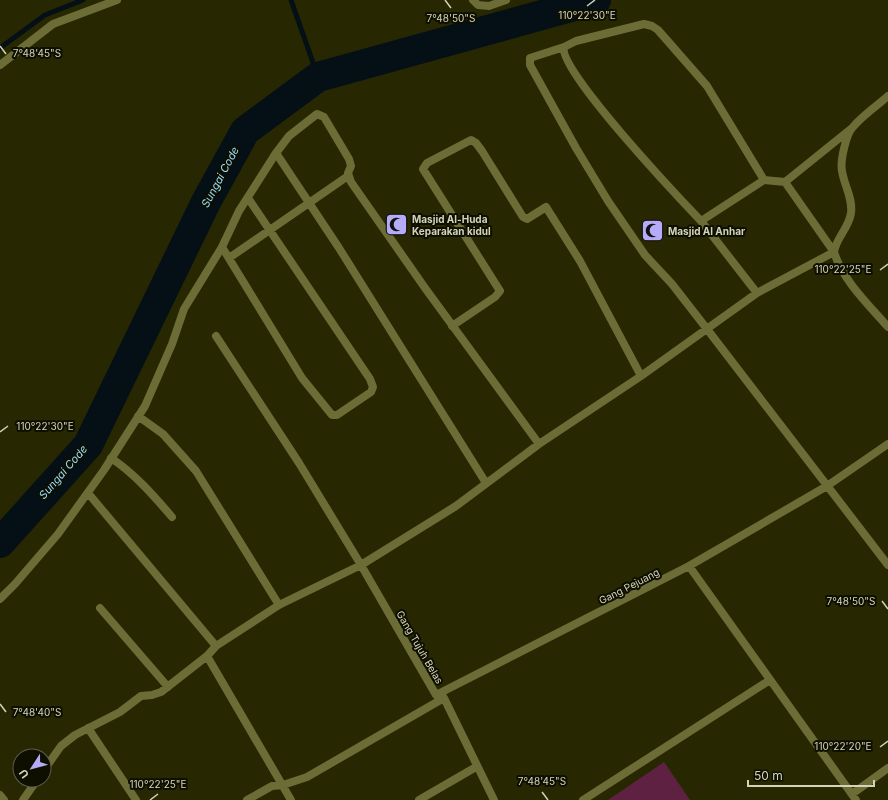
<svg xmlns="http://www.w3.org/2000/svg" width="888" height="800" font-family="Inter,sans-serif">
	<rect width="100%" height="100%" fill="#272702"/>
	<path fill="#5e2142" d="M664 762 690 800H608Z"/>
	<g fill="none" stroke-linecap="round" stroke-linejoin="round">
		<path stroke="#041016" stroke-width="5" d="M291 0 318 77
			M0 48 45 15 83 0"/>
		<path stroke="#041016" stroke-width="30" d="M0 543 88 445 206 202 245 131 318 77 596 0"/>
		<path stroke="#6b6c36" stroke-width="8" d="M473 0 478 5 489 6 506 0
			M111 458C135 474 154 496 172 517
			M0 795 4 800"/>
		<path stroke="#6b6c36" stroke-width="8" d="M564 47 530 58V65L576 148 608 201 645 255 672 284 707 329 888 565
			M0 65 53 24 117 0
			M276 153 339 248 486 483
			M764 180 701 221C680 199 557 69 564 47L576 41 644 24 652 26 658 30 707 86 764 180 785 182 852 128
			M785 182 834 252C843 281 869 305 888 327
			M701 221 757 293
			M222 247 302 378 332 415H337L371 392 373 387 370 379 248 198
			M229 258 348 176
			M452 326 495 297 500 291 423 169 427 163 471 140 476 143 482 151 523 217 527 219 546 207 580 261 641 376
			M216 336 299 463 361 565 436 695 444 698 494 800
			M138 416 163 434 196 471 279 605
			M88 493 216 646
			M689 566 856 800
			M0 599 15 584 58 534 104 470 145 406 172 344 184 309 222 247 239 211 276 153 289 136 317 114 324 117 349 159 351 166 348 173 351 182 425 288 539 444
			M100 608 168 687
			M207 656 291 800
			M436 695 689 566 827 486 888 444
			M88 728 136 800
			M44 770 61 746 75 735 120 712 141 696 152 695 161 692 207 656 216 646 279 605 361 565 456 506 539 444 641 376 757 293 834 252C836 238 849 228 851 213 853 198 844 185 842 171 840 161 846 134 853 127 863 115 877 106 888 96
			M852 794 888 768
			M23 800 37 780
			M247 800 272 786 283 785 307 777 444 698
			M419 800 476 767
			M583 800 770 680"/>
	</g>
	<path fill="none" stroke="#d2d4ba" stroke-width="1.5" d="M445 0 451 8M587 6 595 0M0 46 6 54M880 270 888 264M0 432 8 426M882 601 888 609M0 704 6 712M880 747 888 741M542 792 548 800M150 800 158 794"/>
	<defs>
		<symbol id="mosque-square" viewBox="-11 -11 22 22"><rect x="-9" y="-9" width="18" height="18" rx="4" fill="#b6abf8" stroke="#0f0f00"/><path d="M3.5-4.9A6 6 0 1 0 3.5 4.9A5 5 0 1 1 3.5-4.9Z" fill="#111"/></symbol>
	</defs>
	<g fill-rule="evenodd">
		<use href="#mosque-square" x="384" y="212" width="25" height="25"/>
		<use href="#mosque-square" x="640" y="218" width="25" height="25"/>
	</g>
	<g text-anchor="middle" stroke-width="4" stroke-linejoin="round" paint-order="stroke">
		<g font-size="10" font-weight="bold" fill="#d2d4ba" stroke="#0f0f00" text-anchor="start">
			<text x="412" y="223">Masjid Al-Huda<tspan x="412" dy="12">Keparakan kidul</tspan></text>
			<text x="668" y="235">Masjid Al Anhar</text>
		</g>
		<g font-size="10" fill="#d2d4ba" stroke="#0f0f00">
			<text transform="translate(629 586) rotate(-27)" y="4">Gang Pejuang</text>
			<text transform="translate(420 647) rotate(60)" y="4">Gang Tujuh Belas</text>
		</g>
		<g font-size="11" font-style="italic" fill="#97dcfd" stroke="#0f0f00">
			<text transform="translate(220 177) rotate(-62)" y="4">Sungai Code</text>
			<text transform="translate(63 472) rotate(-49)" y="4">Sungai Code</text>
		</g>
	</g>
	<g font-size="10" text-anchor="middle" fill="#d2d4ba" stroke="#0f0f00" stroke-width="4" stroke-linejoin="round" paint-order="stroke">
		<text x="587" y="19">110°22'30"E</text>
		<text x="451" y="22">7°48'50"S</text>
		<text x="37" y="57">7°48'45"S</text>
		<text x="843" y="273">110°22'25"E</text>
		<text x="45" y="430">110°22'30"E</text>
		<text x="851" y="605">7°48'50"S</text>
		<text x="37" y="716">7°48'40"S</text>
		<text x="843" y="750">110°22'20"E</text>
		<text x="542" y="785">7°48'45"S</text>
		<text x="158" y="788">110°22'25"E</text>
	</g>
	<g transform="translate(32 768) rotate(234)"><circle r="19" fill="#0f0f00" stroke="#5d5e4a"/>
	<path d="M0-3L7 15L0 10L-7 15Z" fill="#b6abf8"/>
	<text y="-6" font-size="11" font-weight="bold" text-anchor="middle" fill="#d2d4ba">U</text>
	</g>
	<path d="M748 780v6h126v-6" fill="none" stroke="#d2d4ba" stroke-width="2"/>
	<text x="754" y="780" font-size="12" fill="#d2d4ba" stroke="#0f0f00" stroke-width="3" paint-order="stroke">50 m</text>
</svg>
